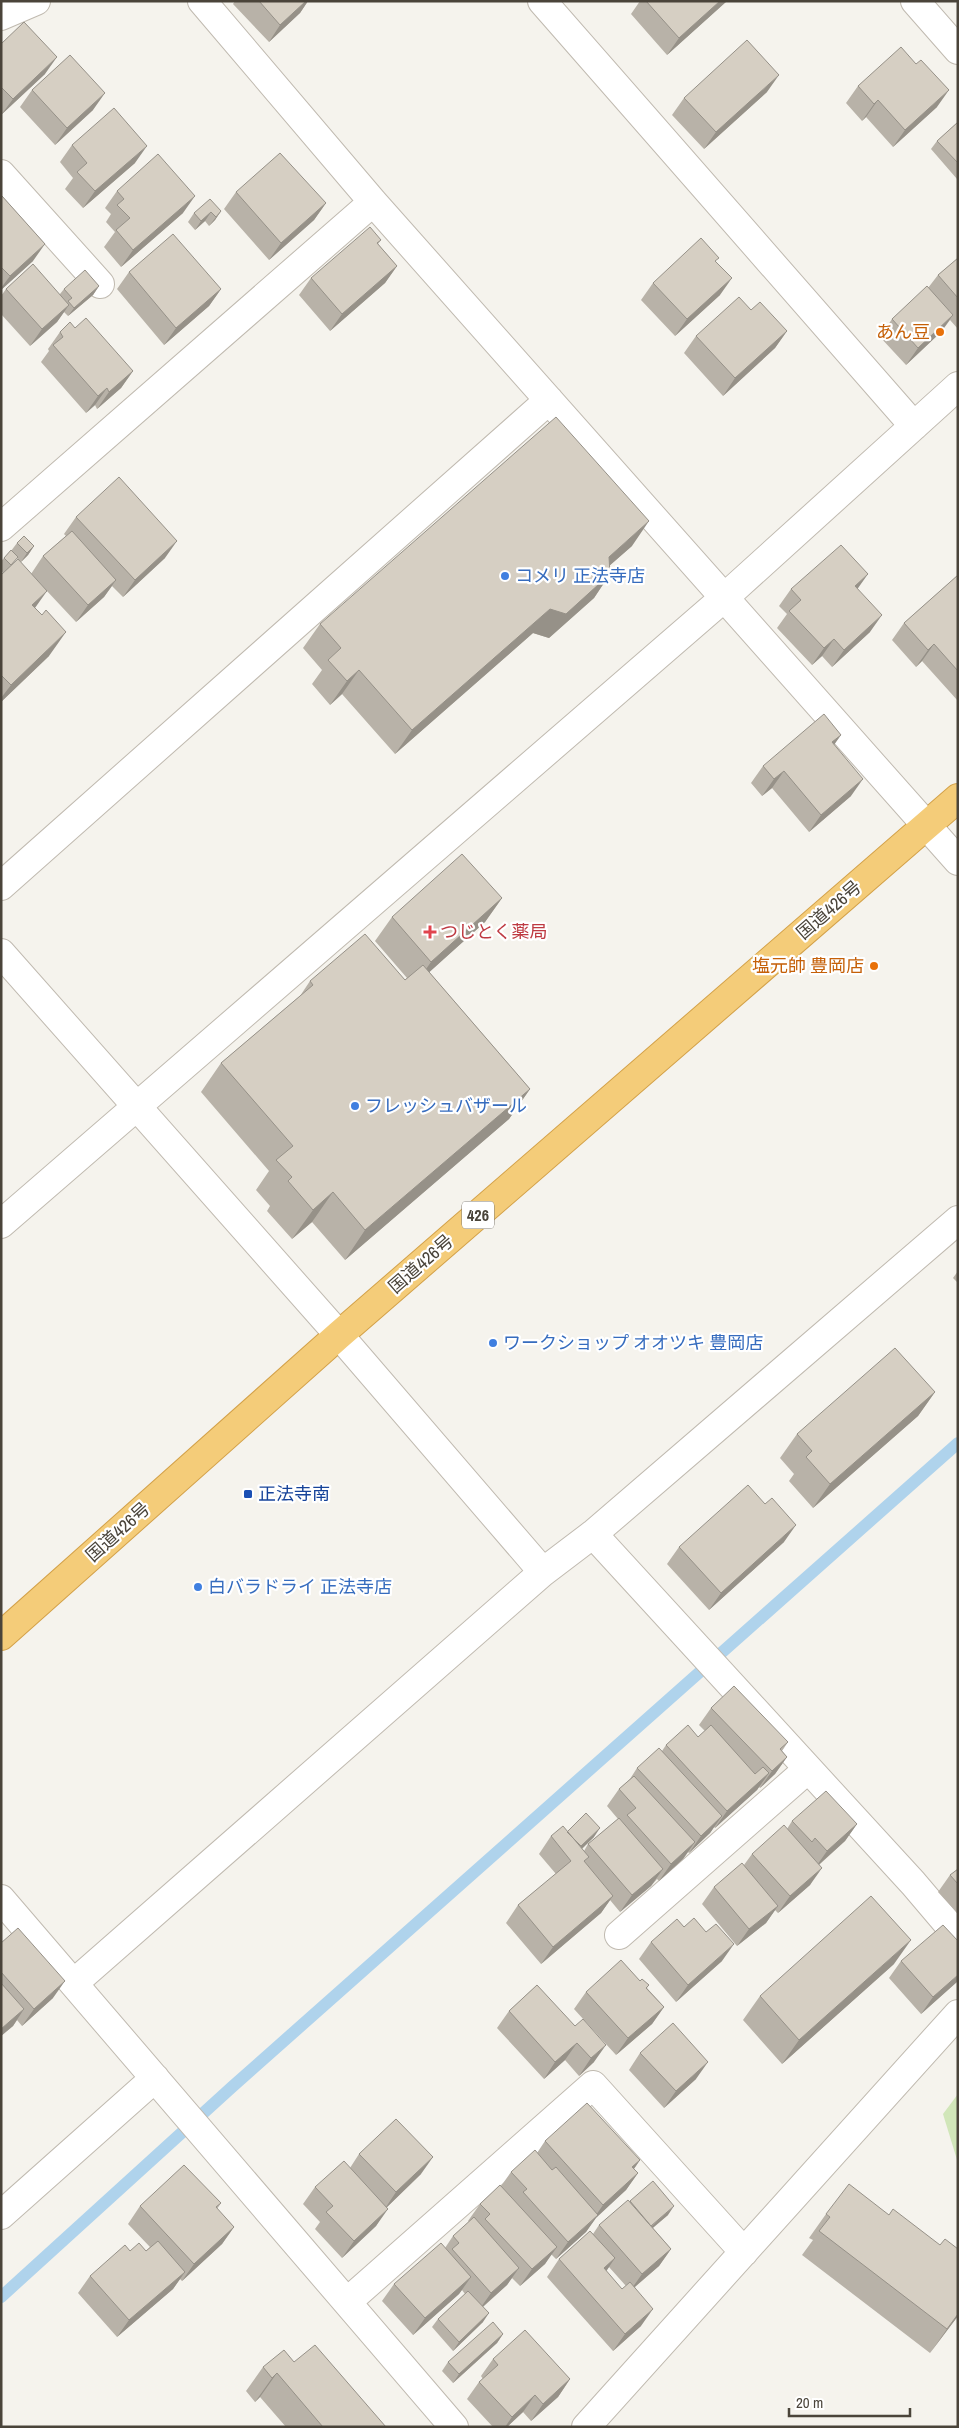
<svg xmlns="http://www.w3.org/2000/svg" width="959" height="2428" font-family="'Archivo Narrow','Noto Sans JP',sans-serif">
	<rect width="100%" height="100%" fill="#f5f3ed"/>
	<path fill="#d1e6b9" d="M958 2094V2163L943 2114Z"/>
	<g fill="none" stroke-linecap="round" stroke-linejoin="round">
		<path stroke="#afd3ec" stroke-width="12" d="M1 2297 232 2087 958 1443"/>
		<defs>
			<path id="minor" d="M202 1 373 202 958 861
				M542 1 914 426
				M915 1 958 50
				M1 16 36 1
				M1 174 100 284
				M1 527 373 202
				M1 886 549 400
				M1 953 339 1335 543 1572
				M1 1224 725 597 958 386
				M593 1534 913 1883 958 1936
				M1 1899 454 2427
				M619 1935 808 1769
				M74 1983 543 1572 593 1534 958 1220
				M1 2215 155 2078
				M347 2302 593 2085 744 2252
				M586 2427 958 2014"/>
			<path id="highway" d="M1 1636 339 1335 958 798"/>
		</defs>
		<use href="#minor" stroke="#c0bab0" stroke-width="30"/>
		<use href="#highway" stroke="#d3a149" stroke-width="30"/>
		<use href="#minor" stroke="#fff" stroke-width="28"/>
		<use href="#highway" stroke="#f4cc79" stroke-width="28"/>
	</g>
	<path fill="#b8b2a8" fill-rule="evenodd" d="M235 1H308L300 13 269 42 233 4Z
		M640 1H727L667 55 631 14Z
		M1 44 45 74 1 115Z
		M858 86 937 107 893 147 866 117 862 121 846 103Z
		M32 90 93 110 55 145 20 107Z
		M767 92 704 149 672 115 684 98Z
		M958 122V178L957 179 931 149 937 141Z
		M72 145 135 163 83 208 65 189 73 178 60 162Z
		M117 191 183 213 121 267 104 247 115 232 106 222 111 214 105 208Z
		M236 192 326 203 314 220 269 260 224 209Z
		M1 197 33 261 1 290Z
		M221 211 215 220 209 226 205 221 195 230 188 222 194 213Z
		M381 240 378 244 397 266 385 283 330 331 299 295 311 278Z
		M958 258V329L950 320 941 332 906 365 880 337 892 319 928 288 938 275Z
		M716 262 720 295 675 336 641 300 653 283Z
		M129 272 221 289 209 306 164 345 117 289Z
		M99 286 93 295 68 316 64 312 57 322 30 346 1 314V296L6 289 60 294 64 289Z
		M75 328 133 371 121 388 97 409 95 405 86 413 41 362 49 351 48 349 60 332Z
		M787 331 775 348 723 396 684 353 696 336Z
		M76 517 165 558 123 597 112 586 104 597 76 622 31 574 43 556 66 536 64 534Z
		M17 543 34 546 28 555 21 562 17 558 13 563 35 608 49 656 1 702V575L3 573 1 570V561L11 551Z
		M632 546 610 565V574L594 598 549 638 533 633 395 754 342 694 330 705 312 684 322 670 303 648 320 624Z
		M958 575V701L922 661 916 667 892 640 904 623Z
		M791 589H858L870 632 832 667 822 656 812 665 777 628 787 614 779 606Z
		M841 735 834 744 851 796 809 832 772 788 762 796 751 783 763 766Z
		M502 898 485 922 429 972 530 1089 509 1119 345 1260 312 1222 292 1239 267 1211 270 1206 256 1190 269 1171 201 1092 221 1063 300 996 310 981 405 980 407 978 375 941 392 917Z
		M958 1271V1283L953 1278Z
		M935 1392 918 1416 813 1508 789 1481 794 1474 780 1458 797 1434Z
		M784 1542 709 1610 667 1564 679 1547Z
		M711 1708 788 1742 782 1751 787 1757 775 1774 760 1788 759 1787 757 1790 715 1828 714 1827 710 1833 689 1853 688 1852 683 1859 659 1881 657 1879 651 1886 620 1912 610 1900 601 1913 541 1964 506 1923 518 1905 556 1874 539 1854 551 1836 567 1832 594 1837 582 1849 584 1851 588 1844 618 1819 607 1806 619 1789 630 1779 637 1768 662 1751 666 1745 698 1737 705 1731 699 1725Z
		M792 1821 857 1824 845 1841 819 1865 810 1885 778 1913 775 1910 766 1923 737 1946 702 1904 714 1887 744 1865 752 1854 787 1829Z
		M958 1869V1914L938 1892 950 1875Z
		M684 1927 722 1961 676 2002 639 1959 651 1942Z
		M1 1943 53 1998 22 2026 17 2020 13 2026 1 2036Z
		M901 1961 958 1981 921 2014 889 1978Z
		M894 1964 782 2064 743 2020 760 1996Z
		M537 1985 594 2062 579 2076 565 2060 544 2079 497 2028 509 2011Z
		M649 1985 647 1988 664 2007 652 2024 616 2055 574 2009 586 1992Z
		M640 2053 696 2079 664 2108 629 2070Z
		M545 2141 640 2160 634 2169 638 2173 626 2190 598 2215 586 2232 556 2259 551 2254 545 2264 520 2286 512 2278 507 2285 483 2307V2322L453 2351 432 2327 438 2319 465 2294 462 2290 459 2294 413 2335 382 2301 394 2284 445 2248 453 2236 469 2222 468 2221 480 2204 501 2186 511 2172 537 2153Z
		M359 2154 421 2174 387 2207 376 2226 342 2258 315 2229 320 2222 303 2204 315 2187 350 2168Z
		M630 2201 668 2215 653 2228 671 2249 659 2266 635 2287 641 2326 613 2351 547 2277 559 2259 593 2234 599 2225ZM609 2267 626 2286 622 2289 606 2271Z
		M221 2203 217 2209 234 2227 222 2244 182 2281 180 2279 173 2289 117 2337 78 2293 90 2276 130 2251H146L150 2247 128 2224 140 2206Z
		M826 2214 958 2316 930 2353 802 2255 813 2240 809 2238Z
		M503 2334 497 2343 453 2383 442 2371 448 2362Z
		M493 2359 570 2379 558 2397 531 2421 523 2412 507 2427H493L467 2399 479 2382 483 2379 481 2376Z
		M294 2362 386 2427H286L260 2397 255 2402 246 2391 263 2367Z"/>
	<path fill="#969188" d="M306 1H308L300 13 269 42 280 25Z
		M720 1H727L667 55 679 38Z
		M57 57 45 74 1 115 13 99Z
		M779 75 767 92 704 149 716 132Z
		M949 90 937 107 893 147 905 130Z
		M105 93 93 110 55 145 67 128Z
		M878 100 866 117 862 121 874 104Z
		M147 146 135 163 83 208 95 191Z
		M195 196 183 213 121 267 133 250Z
		M326 203 314 220 269 260 281 243Z
		M221 211 215 220 209 226 216 217Z
		M211 212 205 221 195 230 201 221Z
		M45 244 33 261 1 290V288L10 276Z
		M397 266 385 283 330 331 342 314Z
		M732 278 720 295 675 336 687 319Z
		M99 286 93 295 68 316 74 308Z
		M221 289 209 306 164 345 176 328Z
		M69 305 57 322 30 346 42 329Z
		M953 315 941 332 906 365 918 348Z
		M787 331 775 348 723 396 735 378Z
		M133 371 121 388 97 409 109 392Z
		M107 388 95 405 86 413 98 396Z
		M649 521 632 546 592 581 609 557Z
		M177 541 165 558 123 597 135 580Z
		M34 546 28 555 21 562 27 553Z
		M610 574 594 598 549 638 533 633 395 754 412 730 550 609Z
		M868 574 856 591 855 586Z
		M116 580 104 597 76 622 88 605Z
		M47 591 30 615 32 605Z
		M882 615 870 632 832 667 844 650Z
		M66 632 49 656 1 702V698L11 685Z
		M834 639 822 656 812 665 824 648Z
		M934 644 922 661 916 667 928 650Z
		M359 670 342 694 330 705 347 681Z
		M841 735 829 752 832 742Z
		M784 771 772 788 762 796 774 779Z
		M863 779 851 796 809 832 821 815Z
		M502 898 485 922 414 986 431 962Z
		M530 1089 509 1119 345 1260 365 1230Z
		M333 1192 312 1222 292 1239 313 1210Z
		M935 1392 918 1416 813 1508 830 1484Z
		M796 1525 784 1542 709 1610 721 1593Z
		M787 1757 775 1774 760 1788 772 1771Z
		M769 1773 757 1790 715 1828 727 1811Z
		M722 1816 710 1833 689 1853 701 1836Z
		M857 1824 845 1841 815 1868 827 1851Z
		M600 1828 594 1837 575 1855 581 1846Z
		M695 1842 683 1859 659 1881 671 1864Z
		M822 1868 810 1885 778 1913 790 1896Z
		M663 1869 651 1886 620 1912 632 1895Z
		M613 1896 601 1913 541 1964 553 1947Z
		M778 1906 766 1923 737 1946 749 1929Z
		M911 1940 894 1964 782 2064 799 2040Z
		M734 1944 722 1961 676 2002 688 1985Z
		M958 1975V1981L921 2014 933 1997Z
		M65 1981 53 1998 22 2026 34 2009Z
		M664 2007 652 2024 616 2055 628 2038Z
		M24 2009 13 2026 1 2036V2029Z
		M577 2043 565 2060 544 2079 555 2062Z
		M606 2045 594 2062 579 2076 591 2058Z
		M708 2062 696 2079 664 2108 676 2091Z
		M433 2157 421 2174 384 2210 396 2192Z
		M640 2160 628 2177 632 2167Z
		M638 2173 626 2190 596 2218 598 2215 586 2232 556 2259 568 2242 592 2221 603 2205Z
		M674 2206 668 2215 644 2235 651 2227Z
		M388 2209 376 2226 342 2258 354 2241Z
		M234 2227 222 2244 182 2281 194 2264Z
		M557 2247 545 2264 520 2286 532 2269Z
		M671 2249 659 2266 630 2291 642 2274Z
		M615 2258 603 2276 604 2268Z
		M519 2268 507 2285 479 2310 491 2293Z
		M185 2272 173 2289 117 2337 129 2320Z
		M471 2277 459 2294 413 2335 425 2318Z
		M653 2309 641 2326 613 2351 625 2334Z
		M489 2313 483 2322 453 2351 459 2342Z
		M958 2314V2316L930 2353 947 2329Z
		M503 2334 497 2343 453 2383 459 2374Z
		M277 2373 260 2397 255 2402 272 2378Z
		M570 2379 558 2397 531 2421 543 2404Z
		M535 2395 523 2412 507 2427H505L512 2417Z"/>
	<path fill="#d6cfc3" stroke="#969188" d="M259 1H306L280 25Z
		M646 1H720L679 38Z
		M24 22 57 57 13 99 1 87V44Z
		M747 40 779 75 716 132 684 98Z
		M901 47 916 64 921 60 949 90 905 130 878 100 874 104 858 86Z
		M70 55 105 93 67 128 32 90Z
		M114 108 147 146 95 191 77 172 87 163 72 145Z
		M958 122V163L937 141Z
		M280 153 326 203 281 243 236 192Z
		M158 154 195 196 133 250 116 230 130 218 117 205 124 199 117 191Z
		M2 196 45 244 10 276 1 267V197Z
		M210 199 221 211 216 217 211 212 201 221 194 213Z
		M370 227 381 240 377 243 397 266 342 314 311 278Z
		M173 234 221 289 176 328 129 272Z
		M701 238 719 258 715 261 732 278 687 319 653 283Z
		M958 258V298L938 275Z
		M33 264 69 305 42 329 6 289Z
		M85 270 99 286 74 308 68 301 72 298 64 289Z
		M927 286 953 315 918 348 892 319Z
		M739 297 751 310 760 302 787 331 735 378 696 336Z
		M86 318 133 371 109 392 107 388 98 396 53 345 63 337 60 332 70 322 75 328Z
		M556 417 649 521 609 557 610 574 566 614 550 609 412 730 359 670 347 681 328 660 341 648 320 624Z
		M119 477 177 541 135 580 76 517Z
		M72 531 116 580 88 605 43 556Z
		M24 536 34 546 27 553 17 543Z
		M841 545 868 574 855 586 882 615 844 650 834 639 824 648 789 611 801 600 791 589Z
		M11 550 18 557 11 565 4 558Z
		M18 559 47 591 32 605 42 615 46 610 66 632 11 685 1 675V575Z
		M958 575V671L934 644 928 650 904 623Z
		M824 714 841 735 832 742 863 779 821 815 784 771 774 779 763 766Z
		M462 854 502 898 431 962 392 917Z
		M365 934 405 980 423 965 530 1089 365 1230 333 1192 313 1210 288 1181 292 1177 276 1160 293 1146 221 1063 313 985 310 981Z
		M895 1348 935 1392 830 1484 806 1457 812 1451 797 1434Z
		M748 1485 765 1504 772 1498 796 1525 721 1593 679 1547Z
		M734 1686 788 1742 780 1749 787 1757 772 1771 711 1708Z
		M688 1725 698 1737 711 1725 755 1774 763 1767 769 1773 727 1811 666 1745Z
		M659 1748 722 1816 701 1836 637 1768Z
		M634 1776 695 1842 671 1864 627 1815 636 1808 619 1789Z
		M826 1791 857 1824 827 1851 815 1838 812 1842 792 1821Z
		M586 1813 600 1828 581 1846 567 1832Z
		M619 1818 663 1869 632 1895 588 1844Z
		M784 1825 822 1868 790 1896 752 1854Z
		M563 1826 589 1857 584 1861 613 1896 553 1947 518 1905 571 1861 551 1836Z
		M742 1863 778 1906 749 1929 714 1887Z
		M958 1869V1884L950 1875Z
		M871 1896 911 1940 799 2040 760 1996Z
		M694 1918 706 1932 716 1924 734 1944 688 1985 651 1942 677 1919 684 1927Z
		M943 1925 958 1941V1975L933 1997 901 1961Z
		M18 1928 65 1981 34 2009 1 1972V1943Z
		M621 1960 640 1981 642 1979 649 1985 646 1988 664 2007 628 2038 586 1992Z
		M1 1983 24 2009 1 2029Z
		M537 1985 575 2026 583 2019 606 2045 591 2058 577 2043 555 2062 509 2011Z
		M673 2023 708 2062 676 2091 640 2053Z
		M587 2103 640 2160 632 2167 638 2173 603 2205 545 2141Z
		M396 2119 433 2157 396 2192 359 2154Z
		M535 2150 552 2170 556 2167 598 2215 568 2242 523 2192 527 2189 511 2172Z
		M344 2161 388 2209 354 2241 326 2212 333 2206 315 2187Z
		M184 2165 221 2203 216 2207 234 2227 194 2264 140 2206Z
		M653 2181 674 2206 651 2226 630 2201Z
		M849 2184 889 2215 893 2209 940 2245 945 2239 958 2249V2314L947 2329 819 2231 830 2217 826 2214Z
		M500 2185 557 2247 532 2269 485 2219 490 2214 480 2204Z
		M628 2200 671 2249 642 2274 599 2225Z
		M474 2217 519 2268 491 2293 452 2249 459 2243 453 2236Z
		M590 2231 615 2258 604 2268 622 2289 630 2282 653 2309 625 2334 559 2259Z
		M158 2241 185 2272 129 2320 90 2276 125 2245 130 2251 139 2243 146 2251Z
		M441 2243 471 2277 425 2318 394 2284Z
		M468 2291 489 2313 459 2342 438 2319Z
		M493 2322 503 2334 459 2374 448 2362Z
		M525 2330 570 2379 543 2404 535 2395 512 2417 479 2382 498 2365 493 2359Z
		M315 2345 386 2427H323L277 2373 272 2378 263 2367 284 2350 294 2362Z"/>
	<g fill="#e8710a" stroke="#fff" stroke-width="2">
		<circle cx="940" cy="332" r="5"/>
		<circle cx="874" cy="966" r="5"/>
	</g>
	<g fill="#3f7fe0" stroke="#fff" stroke-width="2">
		<circle cx="505" cy="576" r="5"/>
		<circle cx="355" cy="1106" r="5"/>
		<circle cx="493" cy="1343" r="5"/>
		<circle cx="198" cy="1587" r="5"/>
	</g>
	<path fill="#e0444e" stroke="#fff" stroke-width="2" d="M427.5 924.5h5v5h5v5h-5v5h-5v-5h-5v-5h5z"/>
	<rect fill="#1a4fb4" stroke="#fff" stroke-width="2" x="243" y="1489" width="10" height="10" rx="2.5"/>
	<g text-anchor="middle" stroke-width="4.5" stroke-linejoin="round" paint-order="stroke">
		<rect fill="#fff" stroke="#807c75" stroke-width="1" x="462" y="1201.5" width="32" height="27" rx="4"/>
		<g font-size="16" font-weight="bold" fill="#4a443a">
			<text x="478" y="1221">426</text>
		</g>
		<g font-size="18" fill="#c56008" stroke="#fff" text-anchor="end">
			<text x="930" y="338">あん豆</text>
			<text x="864" y="972">塩元帥 豊岡店</text>
		</g>
		<g font-size="18" fill="#366cbe" stroke="#fff" text-anchor="start">
			<text x="515" y="582">コメリ 正法寺店</text>
			<text x="365" y="1112">フレッシュバザール</text>
			<text x="503" y="1349">ワークショップ オオツキ 豊岡店</text>
			<text x="208" y="1593">白バラドライ 正法寺店</text>
		</g>
		<g font-size="18" fill="#4a443a" stroke="#fff">
			<text transform="translate(829 910) rotate(-41)" y="6">国道426号</text>
			<text transform="translate(421 1264) rotate(-41)" y="6">国道426号</text>
			<text transform="translate(118 1532) rotate(-42)" y="6">国道426号</text>
		</g>
		<g font-size="18" fill="#be3a42" stroke="#fff" text-anchor="start">
			<text x="440" y="938">つじとく薬局</text>
		</g>
		<g font-size="18" fill="#164399" stroke="#fff" text-anchor="start">
			<text x="258" y="1500">正法寺南</text>
		</g>
	</g>
	<rect width="959" height="2428" fill="none" stroke="#4a443a" stroke-width="5"/>
	<path d="M789 2408v8h121v-8" fill="none" stroke="#4a443a" stroke-width="2.5"/>
	<text x="796" y="2408" font-size="15" fill="#4a443a" stroke="#ffffff" stroke-width="4" paint-order="stroke">20 m</text>
</svg>
